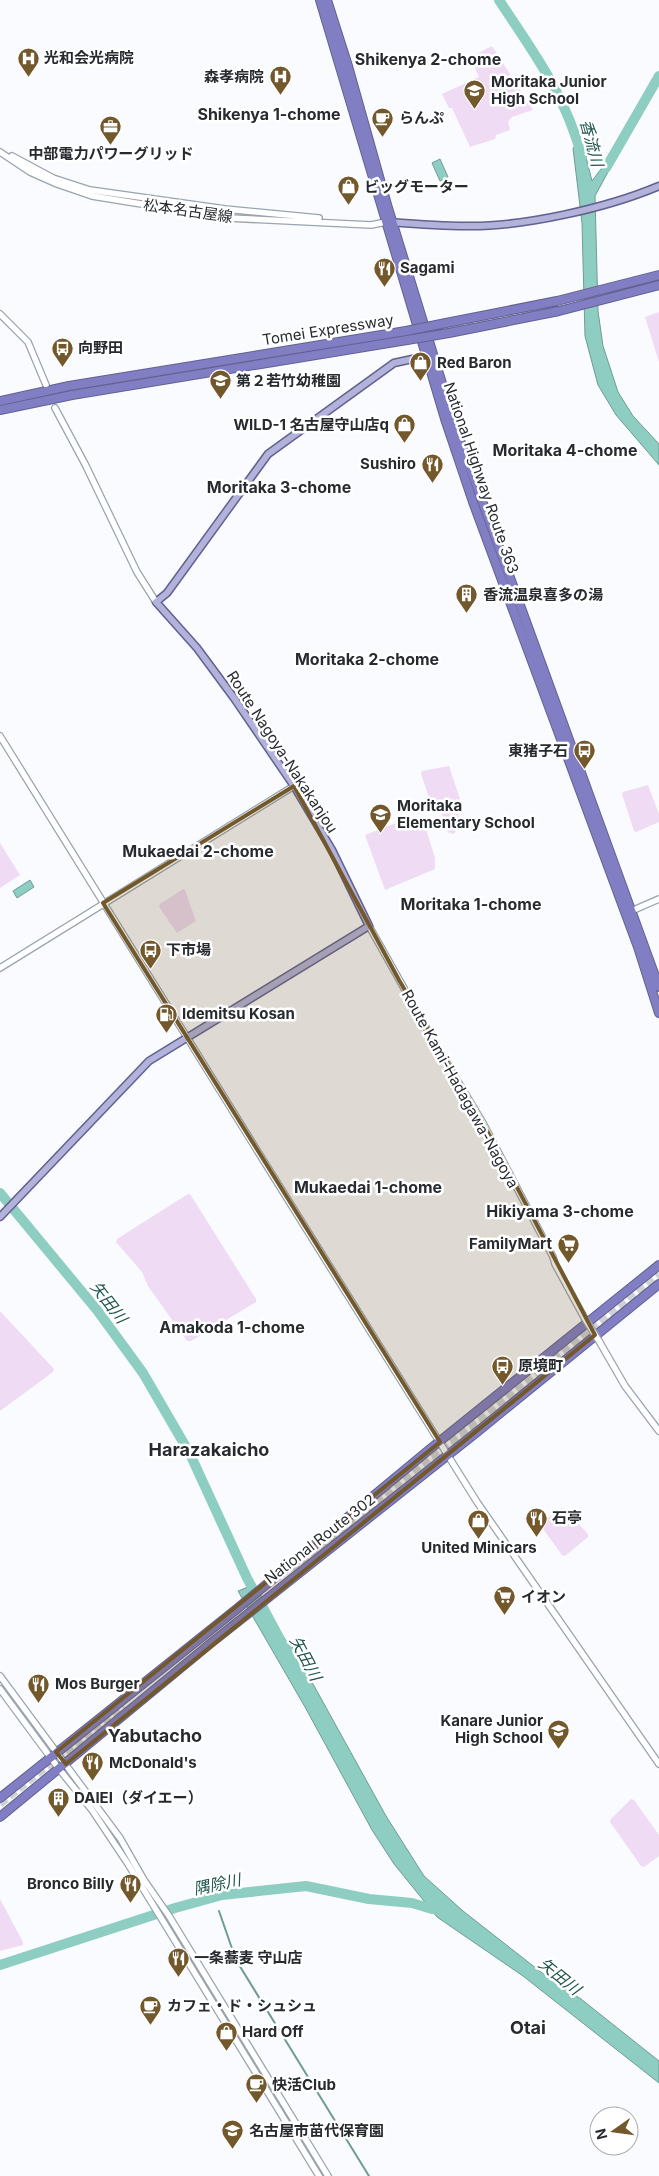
<svg xmlns="http://www.w3.org/2000/svg" width="659" height="2176" font-family="Inter,'Noto Sans JP',sans-serif">
	<rect width="100%" height="100%" fill="#f9fbfe"/>
	<path fill="#efdbf4" d="M492 46 533 110 512 117 508 122 510 130 496 135 495 139 470 147 452 108H449L442 94 479 77 470 57Z
		M659 312V362L645 317Z
		M449 766 461 802 434 812 421 774 422 771Z
		M648 785 659 814V822L636 832 634 831 622 794 623 792Z
		M457 809 459 818 455 833 451 834V832L448 833 442 814Z
		M423 819 435 858V869L385 890 365 835 401 821 403 826Z
		M0 843 20 875 0 888Z
		M183 889 185 890 196 921 177 933 159 907 160 904Z
		M188 1194H190L256 1299V1302L191 1341H187L148 1286 142 1272 116 1242 117 1239Z
		M0 1311 54 1369 53 1372 0 1411Z
		M561 1508 565 1509 588 1534V1537L565 1556 562 1555 541 1526V1523Z
		M631 1799 634 1800 659 1835V1856L644 1867 641 1866 610 1822 611 1819Z
		M0 1899 23 1942V1945L0 1951Z"/>
	<path fill="#8ecdc2" stroke="#6f9c96" d="M582 141 592 181 610 157 615 159 595 196 598 311 603 346 618 392 633 416 659 444V465L616 415 598 385 594 370 585 336 582 223 573 148Z
		M440 159 448 177 440 181 432 163Z
		M30 880 34 887 17 898 13 891Z
		M248 1587 269 1623 292 1646 386 1816 424 1876 463 1911 546 1976 581 1999 659 2061V2083L523 1976 437 1917 394 1864 372 1830 305 1707 238 1591Z"/>
	<g fill="none" stroke-linecap="round" stroke-linejoin="round">
		<path stroke="#6f9c96" stroke-width="2" d="M219 1911 236 1960 369 2176"/>
		<path stroke="#8ecdc2" stroke-width="10" d="M499 0C535 55 564 92 582 157
			M606 168 659 76
			M0 1193 97 1310 143 1373 190 1454 247 1578 281 1641
			M0 1965 175 1908 222 1895 306 1886 369 1899 412 1903 432 1909 444 1906"/>
		<path stroke="#cfd1d5" stroke-width="8" stroke-dasharray="8 4" stroke-linecap="butt" d="M434 1461 488 1419
			M291 1569 659 1274
			M0 1804 123 1705"/>
		<defs>
			<path id="secondary" d="M0 152 30 172 57 184 92 196 228 218 371 225 386 222
				M12 156 53 178 90 190 225 209 319 218
				M0 314 28 342 46 385
				M55 408 85 464 137 572 156 602
				M0 736 255 1147 477 1502 659 1764
				M629 912 659 899
				M369 926 436 1045 483 1123 553 1257 555 1264 585 1319
				M0 968 294 786
				M599 1341 625 1386 659 1431
				M0 1676 120 1838 144 1880 169 1916 328 2176
				M0 1689 59 1769 92 1810 128 1864 319 2176"/>
			<path id="primary" d="M390 222C415 224 441 226 466 226 523 227 607 208 659 186
				M0 1217 149 1061 369 926 332 850 294 786 234 698 197 648 156 602 167 593 268 454 394 363 431 355"/>
			<path id="highway" d="M320 0 446 422 473 502 638 947 659 1013
				M327 0 348 66 388 208 457 432 659 987
				M446 323 557 301 659 275
				M449 333 559 311 659 285
				M0 401 69 386 406 331
				M0 410 72 395 407 340
				M0 1798 238 1608 430 1449 659 1265
				M0 1817 211 1643 477 1432 659 1284"/>
		</defs>
		<use href="#secondary" stroke="#99a4af" stroke-width="8"/>
		<use href="#primary" stroke="#626190" stroke-width="9"/>
		<use href="#highway" stroke="#626190" stroke-width="10"/>
		<use href="#secondary" stroke="#fff" stroke-width="5.5"/>
		<use href="#primary" stroke="#b3b2db" stroke-width="6"/>
		<use href="#highway" stroke="#817ec3" stroke-width="8"/>
		<defs>
			<path id="secondary-bridge" d="M585 1319 599 1341"/>
			<path id="highway-bridge" d="M406 331 446 323
				M407 340 449 333"/>
		</defs>
		<use href="#secondary-bridge" stroke="#99a4af" stroke-width="8" stroke-linecap="butt"/>
		<use href="#highway-bridge" stroke="#626190" stroke-width="10" stroke-linecap="butt"/>
		<use href="#secondary-bridge" stroke="#fff" stroke-width="5.5"/>
		<use href="#highway-bridge" stroke="#817ec3" stroke-width="8"/>
	</g>
	<path fill="#72582a" fill-opacity="0.2" stroke="#72582a" stroke-width="4" stroke-linejoin="round" d="M294 786 399 980 483 1123 595 1335 66 1764 56 1752 440 1442 103 903Z"/>
	<defs>
		<symbol id="hospital-pin" viewBox="-11 -11 22 30"><path d="M0 17L-7.5 6A9.5 9.5 0 1 1 7.5 6Z" fill="#72582a" stroke="#fff"/><path d="M-5-5h3v3.5h4V-5h3V5h-3V1.5h-4V5h-3Z" fill="#fff"/></symbol>
		<symbol id="school-pin" viewBox="-11 -11 22 30"><path d="M0 17L-7.5 6A9.5 9.5 0 1 1 7.5 6Z" fill="#72582a" stroke="#fff"/><path d="M0-5L7-2L0 1L-7-2ZM-4 1L0 2.5L4 1V4Q0 6-4 4Z" fill="#fff"/></symbol>
		<symbol id="cafe-pin" viewBox="-11 -11 22 30"><path d="M0 17L-7.5 6A9.5 9.5 0 1 1 7.5 6Z" fill="#72582a" stroke="#fff"/><path d="M-5.5-4.5H6V0H3Q3 3.5 0 3.5H-2.5Q-5.5 3.5-5.5 0ZM3-3.2v2h1.7v-2ZM-6 4.5H4V6H-6Z" fill="#fff"/></symbol>
		<symbol id="office-pin" viewBox="-11 -11 22 30"><path d="M0 17L-7.5 6A9.5 9.5 0 1 1 7.5 6Z" fill="#72582a" stroke="#fff"/><path d="M-6-3h4V-5.5h4V-3h4V5H-6ZM-1-4.5V-3h2v-1.5ZM-6 0V1H6V0Z" fill="#fff"/></symbol>
		<symbol id="shop-pin" viewBox="-11 -11 22 30"><path d="M0 17L-7.5 6A9.5 9.5 0 1 1 7.5 6Z" fill="#72582a" stroke="#fff"/><path d="M-5-2.5h2.3a2.7 3.5 0 0 1 5.4 0H5L5.5 6h-11ZM-1.5-2.5h3a1.5 2.3 0 0 0-3 0Z" fill="#fff"/></symbol>
		<symbol id="restaurant-pin" viewBox="-11 -11 22 30"><path d="M0 17L-7.5 6A9.5 9.5 0 1 1 7.5 6Z" fill="#72582a" stroke="#fff"/><path d="M-5-6h1v4h1v-4h1v4h1v-4h1v5L-1.5 .5V6h-2V.5L-5-1ZM5-6V6H3V1.5H1.5Q1.5-4 5-6Z" fill="#fff"/></symbol>
		<symbol id="bus-pin" viewBox="-11 -11 22 30"><path d="M0 17L-7.5 6A9.5 9.5 0 1 1 7.5 6Z" fill="#72582a" stroke="#fff"/><path d="M-5-6H5V4H4V6H2V4H-2V6H-4V4H-5ZM-3.5-4V0h7V-4ZM-3.5 1.2v1.5H-2V1.2ZM2 1.2v1.5H3.5V1.2Z" fill="#fff"/></symbol>
		<symbol id="building-pin" viewBox="-11 -11 22 30"><path d="M0 17L-7.5 6A9.5 9.5 0 1 1 7.5 6Z" fill="#72582a" stroke="#fff"/><path d="M-4-6H4V6H1V3H-1V6H-4ZM-2.5-4.3h1.7v1.8h-1.7ZM.8-4.3h1.7v1.8H.8ZM-2.5-1h1.7V.8h-1.7ZM.8-1h1.7V.8H.8Z" fill="#fff"/></symbol>
		<symbol id="fuel-pin" viewBox="-11 -11 22 30"><path d="M0 17L-7.5 6A9.5 9.5 0 1 1 7.5 6Z" fill="#72582a" stroke="#fff"/><path d="M-5.5-6h7V0h2V4h1.3V-2.5L3-4.5l.8-.8L6-3V5H2.5V1h-1V6h-7ZM-4.2-4.7v3.2H.2V-4.7Z" fill="#fff"/></symbol>
		<symbol id="supermarket-pin" viewBox="-11 -11 22 30"><path d="M0 17L-7.5 6A9.5 9.5 0 1 1 7.5 6Z" fill="#72582a" stroke="#fff"/><path d="M-6-5.5h2.5l.6 2H6L4.5 2H-2.5L-4.4-4H-6ZM-1.5 3.2a1.3 1.3 0 1 0 .1 0ZM3 3.2a1.3 1.3 0 1 0 .1 0Z" fill="#fff"/></symbol>
	</defs>
	<g fill-rule="evenodd">
		<use href="#hospital-pin" x="16" y="46" width="25" height="34"/>
		<use href="#hospital-pin" x="268" y="64" width="25" height="34"/>
		<use href="#school-pin" x="462" y="78" width="25" height="34"/>
		<use href="#cafe-pin" x="370" y="106" width="25" height="34"/>
		<use href="#office-pin" x="98" y="114" width="25" height="34"/>
		<use href="#shop-pin" x="336" y="174" width="25" height="34"/>
		<use href="#restaurant-pin" x="372" y="256" width="25" height="34"/>
		<use href="#bus-pin" x="50" y="336" width="25" height="34"/>
		<use href="#shop-pin" x="408" y="350" width="25" height="34"/>
		<use href="#school-pin" x="208" y="368" width="25" height="34"/>
		<use href="#shop-pin" x="392" y="412" width="25" height="34"/>
		<use href="#restaurant-pin" x="420" y="452" width="25" height="34"/>
		<use href="#building-pin" x="454" y="582" width="25" height="34"/>
		<use href="#bus-pin" x="572" y="738" width="25" height="34"/>
		<use href="#school-pin" x="368" y="802" width="25" height="34"/>
		<use href="#bus-pin" x="138" y="938" width="25" height="34"/>
		<use href="#fuel-pin" x="154" y="1002" width="25" height="34"/>
		<use href="#supermarket-pin" x="556" y="1232" width="25" height="34"/>
		<use href="#bus-pin" x="490" y="1354" width="25" height="34"/>
		<use href="#restaurant-pin" x="524" y="1506" width="25" height="34"/>
		<use href="#shop-pin" x="466" y="1508" width="25" height="34"/>
		<use href="#supermarket-pin" x="492" y="1584" width="25" height="34"/>
		<use href="#restaurant-pin" x="26" y="1672" width="25" height="34"/>
		<use href="#school-pin" x="546" y="1718" width="25" height="34"/>
		<use href="#restaurant-pin" x="80" y="1750" width="25" height="34"/>
		<use href="#building-pin" x="46" y="1786" width="25" height="34"/>
		<use href="#restaurant-pin" x="118" y="1872" width="25" height="34"/>
		<use href="#restaurant-pin" x="166" y="1946" width="25" height="34"/>
		<use href="#cafe-pin" x="138" y="1994" width="25" height="34"/>
		<use href="#shop-pin" x="214" y="2020" width="25" height="34"/>
		<use href="#cafe-pin" x="244" y="2072" width="25" height="34"/>
		<use href="#school-pin" x="220" y="2118" width="25" height="34"/>
	</g>
	<g text-anchor="middle" stroke-width="5" stroke-linejoin="round" paint-order="stroke">
		<g font-size="15" font-weight="bold" fill="#272b30" stroke="#fff" text-anchor="start">
			<text x="44" y="63">光和会光病院</text>
			<text x="264" y="82" text-anchor="end">森孝病院</text>
			<text x="491" y="87">Moritaka Junior<tspan x="491" dy="17">High School</tspan></text>
			<text x="399" y="123">らんぷ</text>
			<text x="111" y="159" text-anchor="middle">中部電力パワーグリッド</text>
			<text x="364" y="192">ビッグモーター</text>
			<text x="400" y="273">Sagami</text>
			<text x="78" y="353">向野田</text>
			<text x="437" y="368">Red Baron</text>
			<text x="236" y="386">第２若竹幼稚園</text>
			<text x="389" y="430" text-anchor="end">WILD-1 名古屋守山店q</text>
			<text x="416" y="469" text-anchor="end">Sushiro</text>
			<text x="483" y="600">香流温泉喜多の湯</text>
			<text x="568" y="756" text-anchor="end">東猪子石</text>
			<text x="397" y="811">Moritaka<tspan x="397" dy="17">Elementary School</tspan></text>
			<text x="166" y="955">下市場</text>
			<text x="182" y="1019">Idemitsu Kosan</text>
			<text x="552" y="1249" text-anchor="end">FamilyMart</text>
			<text x="518" y="1371">原境町</text>
			<text x="552" y="1523">石亭</text>
			<text x="479" y="1553" text-anchor="middle">United Minicars</text>
			<text x="521" y="1602">イオン</text>
			<text x="55" y="1689">Mos Burger</text>
			<text x="543" y="1726" text-anchor="end">Kanare Junior<tspan x="543" dy="17">High School</tspan></text>
			<text x="109" y="1768">McDonald's</text>
			<text x="74" y="1803">DAIEI（ダイエー）</text>
			<text x="114" y="1889" text-anchor="end">Bronco Billy</text>
			<text x="194" y="1963">一条蕎麦 守山店</text>
			<text x="167" y="2011">カフェ・ド・シュシュ</text>
			<text x="242" y="2037">Hard Off</text>
			<text x="272" y="2090">快活Club</text>
			<text x="249" y="2136">名古屋市苗代保育園</text>
		</g>
		<g font-size="15" fill="#272b30" stroke="#fff">
			<text transform="translate(188 211) rotate(8)" y="5">松本名古屋線</text>
			<text transform="translate(328 330) rotate(-9)" y="5">Tomei Expressway</text>
			<text transform="translate(481 478) rotate(71)" y="5">National Highway Route 363</text>
			<text transform="translate(282 752) rotate(57)" y="5">Route Nagoya-Nakakanjou</text>
			<text transform="translate(460 1089) rotate(61)" y="5">Route Kami-Hadagawa-Nagoya</text>
			<text transform="translate(320 1539) rotate(-38)" y="5">National Route 302</text>
		</g>
		<g font-size="16" font-weight="bold" fill="#272b30" stroke="#fff">
			<text x="428" y="65">Shikenya 2-chome</text>
			<text x="269" y="120">Shikenya 1-chome</text>
			<text x="565" y="456">Moritaka 4-chome</text>
			<text x="279" y="493">Moritaka 3-chome</text>
			<text x="367" y="665">Moritaka 2-chome</text>
			<text x="198" y="857">Mukaedai 2-chome</text>
			<text x="471" y="910">Moritaka 1-chome</text>
			<text x="368" y="1193">Mukaedai 1-chome</text>
			<text x="560" y="1217">Hikiyama 3-chome</text>
			<text x="232" y="1333">Amakoda 1-chome</text>
		</g>
		<g font-size="16" font-style="italic" fill="#21564e" stroke="#fff">
			<text transform="translate(592 143) rotate(75)" y="6">香流川</text>
			<text transform="translate(109 1302) rotate(52)" y="6">矢田川</text>
			<text transform="translate(306 1658) rotate(62)" y="6">矢田川</text>
			<text transform="translate(217 1884) rotate(-12)" y="6">隅除川</text>
			<text transform="translate(560 1976) rotate(39)" y="6">矢田川</text>
		</g>
		<g font-size="18" font-weight="bold" fill="#272b30" stroke="#fff">
			<text x="209" y="1456">Harazakaicho</text>
			<text x="155" y="1742">Yabutacho</text>
			<text x="528" y="2034">Otai</text>
		</g>
	</g>
	<g transform="translate(614 2131) rotate(256)"><circle r="24" fill="#ffffff" stroke="#a9aaac"/>
	<path d="M0-4L9 19L0 12L-9 19Z" fill="#72582a"/>
	<text y="-8" font-size="14" font-weight="bold" text-anchor="middle" fill="#272b30">N</text>
	</g>
</svg>
